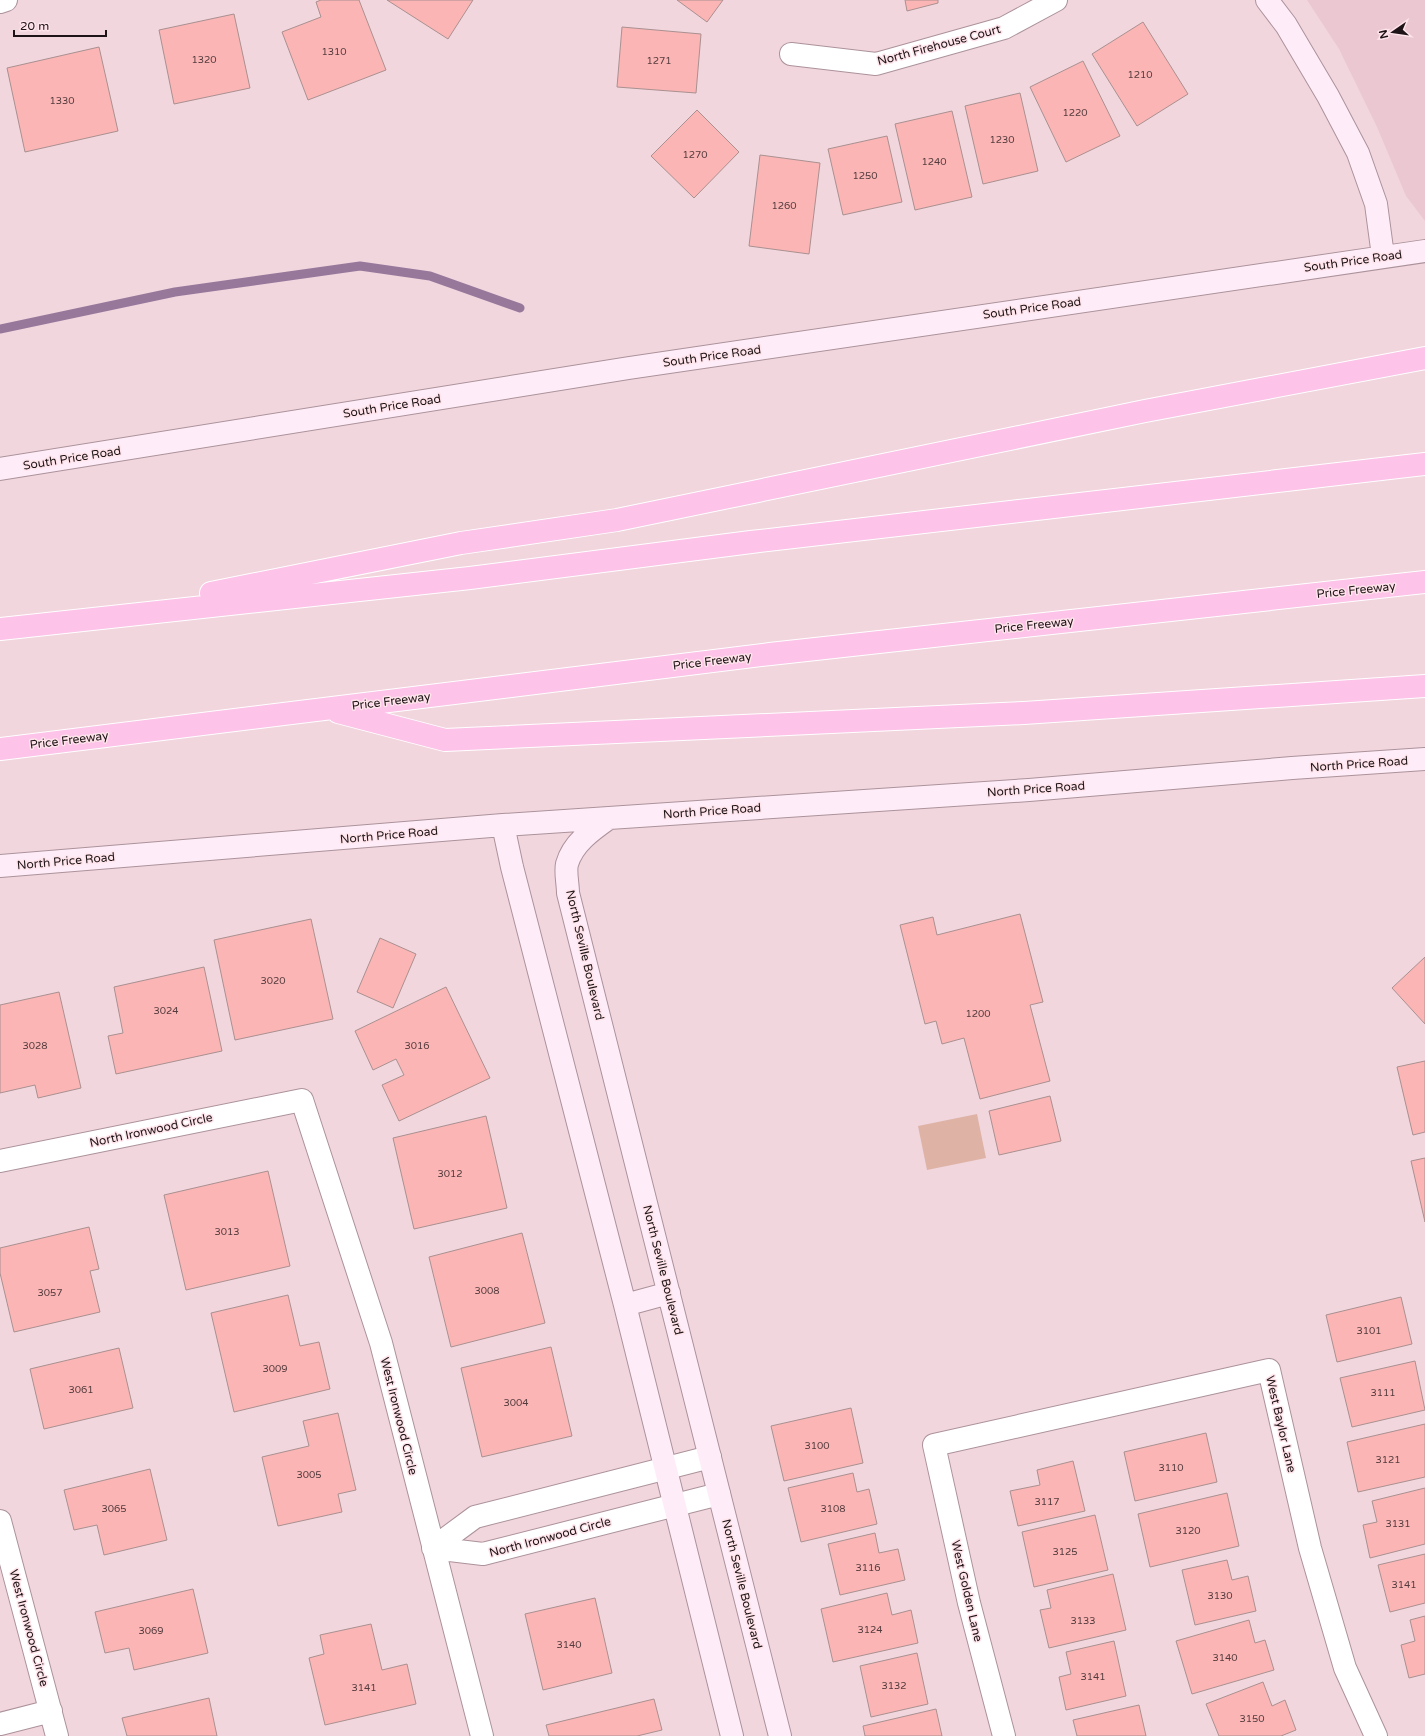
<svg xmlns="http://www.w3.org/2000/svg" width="1425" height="1736" font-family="'Varela Round',sans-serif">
	<rect width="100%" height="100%" fill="#f1d6de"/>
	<path fill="#ebc8d1" d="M1307 0H1425V221L1406 196 1377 127 1339 49Z"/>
	<path fill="#deb3a6" d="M977 1114 986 1158 927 1170 918 1126Z"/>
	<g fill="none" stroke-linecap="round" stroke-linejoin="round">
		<path stroke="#97789b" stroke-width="9" d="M0 329 175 292 360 266 430 276 520 308"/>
	</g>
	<path fill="#fbb5b5" stroke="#aa9090" d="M321 0H359L386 70 308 100 282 32 321 17 316 2Z
		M387 0H473L448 39Z
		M677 0H723L707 22Z
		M905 0H938V3L907 11Z
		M234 14 250 88 174 104 159 30Z
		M1143 22 1188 94 1137 126 1092 54Z
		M622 27 701 34 696 93 617 87Z
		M99 47 118 131 25 152 7 68Z
		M1083 61 1120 136 1066 162 1030 87Z
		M1020 93 1038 171 983 184 965 106Z
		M697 110 739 152 694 198 651 156Z
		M952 111 972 197 915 210 895 124Z
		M887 136 902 202 843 215 828 149Z
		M760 155 820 163 809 254 749 246Z
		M1020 914 1043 1002 1030 1005 1050 1081 980 1099 964 1038 942 1044 936 1021 925 1024 900 925 933 917 937 935Z
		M311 919 333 1019 235 1040 214 940Z
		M380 938 416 954 393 1008 357 992Z
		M1425 957V1024L1392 988Z
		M204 967 222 1051 116 1074 108 1036 123 1033 114 987Z
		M446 987 490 1078 399 1121 382 1085 404 1075 396 1059 373 1070 355 1031Z
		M59 992 81 1088 38 1098 35 1085 0 1093V1005Z
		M1425 1061V1132L1413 1135 1397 1067Z
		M1050 1096 1061 1141 999 1155 989 1111Z
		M486 1116 507 1208 414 1229 393 1138Z
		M1425 1158V1222L1411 1161Z
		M268 1171 290 1266 186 1290 164 1195Z
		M89 1227 99 1269 90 1271 100 1312 14 1332 0 1273V1248Z
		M522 1233 545 1323 451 1347 429 1257Z
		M288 1295 300 1346 319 1342 330 1389 234 1412 211 1313Z
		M1401 1297 1412 1344 1337 1362 1326 1315Z
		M551 1347 572 1436 482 1457 461 1368Z
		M119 1348 133 1408 44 1429 30 1369Z
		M1415 1361 1425 1410 1352 1427 1340 1378Z
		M851 1408 863 1463 784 1481 771 1426Z
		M338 1413 356 1490 338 1494 342 1512 278 1526 262 1457 309 1446 303 1421Z
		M1425 1424V1477L1358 1492 1347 1442Z
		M1206 1433 1217 1482 1135 1501 1124 1452Z
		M1073 1461 1085 1511 1018 1526 1010 1491 1040 1485 1037 1470Z
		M150 1469 167 1540 104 1555 97 1525 74 1530 64 1490Z
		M853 1473 857 1492 869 1489 877 1524 801 1542 788 1488Z
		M1425 1488V1544L1370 1558 1363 1525 1377 1522 1372 1501Z
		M1227 1493 1239 1546 1150 1567 1138 1514Z
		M1095 1515 1108 1570 1034 1587 1022 1532Z
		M875 1533 879 1553 898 1549 905 1580 840 1595 828 1544Z
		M1425 1554V1603L1390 1612 1378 1565Z
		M1227 1560 1232 1580 1248 1576 1256 1611 1195 1625 1182 1570Z
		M1113 1574 1126 1630 1049 1648 1040 1610 1051 1608 1047 1590Z
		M193 1589 208 1653 134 1670 129 1648 105 1653 95 1612Z
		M887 1593 892 1615 911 1610 918 1643 833 1662 821 1609Z
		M595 1598 612 1673 543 1690 525 1614Z
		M1425 1616V1674L1409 1678 1401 1645 1415 1641 1410 1620Z
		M1249 1620 1255 1643 1265 1640 1274 1670 1192 1694 1176 1641Z
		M371 1624 382 1670 407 1664 416 1704 325 1725 309 1658 324 1654 320 1635Z
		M1114 1641 1126 1696 1066 1710 1059 1677 1071 1674 1066 1652Z
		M917 1653 928 1704 871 1717 860 1666Z
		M1263 1682 1272 1706 1285 1700 1296 1730 1281 1736H1219L1206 1704Z
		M209 1698 217 1736H127L122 1718Z
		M654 1699 662 1730 637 1736H549L546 1725Z
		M1139 1705 1146 1736H1077L1073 1720Z
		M936 1709 942 1736H865L863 1726Z"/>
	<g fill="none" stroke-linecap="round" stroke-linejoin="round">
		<defs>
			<path id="street" d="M0 2 6 0
				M791 54 876 64 1004 28 1056 0
				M0 1161 302 1100 381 1343 482 1736
				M0 1521 57 1736
				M433 1548 483 1554 719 1494
				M433 1548 475 1517 710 1457
				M0 1724 51 1711
				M1004 1736 969 1603 934 1445 1269 1370 1310 1548 1345 1668 1376 1736"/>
			<path id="secondary" d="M1267 0 1286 25 1328 96 1358 153 1376 204 1383 256
				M0 469 629 368 1425 251
				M609 818C592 830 573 843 567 864 565 872 568 884 568 893L780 1736
				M503 825 512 867 625 1305 732 1736
				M0 866 503 825 1029 790 1292 768 1425 759
				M625 1305 669 1293"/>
			<path id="highway" d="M211 593 461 543 617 520 1145 411 1425 358
				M0 629 470 578 751 542 1425 464
				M338 712 445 740 1024 713 1425 686
				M0 749 770 654 1425 582"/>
		</defs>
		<use href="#street" stroke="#ac929a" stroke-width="24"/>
		<use href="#secondary" stroke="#ac929a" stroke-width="24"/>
		<use href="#highway" stroke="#fff" stroke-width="24"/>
		<use href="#street" stroke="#fff" stroke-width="22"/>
		<use href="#secondary" stroke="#feedf8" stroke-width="22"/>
		<use href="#highway" stroke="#fdc3e9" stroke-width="22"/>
	</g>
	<g text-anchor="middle" stroke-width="3" stroke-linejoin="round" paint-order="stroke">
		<g font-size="10" fill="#553c3e">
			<text x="334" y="55">1310</text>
			<text x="204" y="63">1320</text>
			<text x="659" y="64">1271</text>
			<text x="1140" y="78">1210</text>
			<text x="62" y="104">1330</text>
			<text x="1075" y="116">1220</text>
			<text x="1002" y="143">1230</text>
			<text x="695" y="158">1270</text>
			<text x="934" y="165">1240</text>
			<text x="865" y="179">1250</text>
			<text x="784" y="209">1260</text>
			<text x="273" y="984">3020</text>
			<text x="166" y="1014">3024</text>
			<text x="978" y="1017">1200</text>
			<text x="35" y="1049">3028</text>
			<text x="417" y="1049">3016</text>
			<text x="450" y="1177">3012</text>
			<text x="227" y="1235">3013</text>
			<text x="487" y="1294">3008</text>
			<text x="50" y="1296">3057</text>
			<text x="1369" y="1334">3101</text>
			<text x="275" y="1372">3009</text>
			<text x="81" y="1393">3061</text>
			<text x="1383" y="1396">3111</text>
			<text x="516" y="1406">3004</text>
			<text x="817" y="1449">3100</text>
			<text x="1388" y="1463">3121</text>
			<text x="1171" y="1471">3110</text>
			<text x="309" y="1478">3005</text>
			<text x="1047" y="1505">3117</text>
			<text x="114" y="1512">3065</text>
			<text x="833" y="1512">3108</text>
			<text x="1398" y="1527">3131</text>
			<text x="1188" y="1534">3120</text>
			<text x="1065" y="1555">3125</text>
			<text x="868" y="1571">3116</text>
			<text x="1404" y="1588">3141</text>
			<text x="1220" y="1599">3130</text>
			<text x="1083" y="1624">3133</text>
			<text x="870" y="1633">3124</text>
			<text x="151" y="1634">3069</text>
			<text x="569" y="1648">3140</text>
			<text x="1225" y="1661">3140</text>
			<text x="1093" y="1680">3141</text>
			<text x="894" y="1689">3132</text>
			<text x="364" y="1691">3141</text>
			<text x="1252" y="1722">3150</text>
		</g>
		<g font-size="12" fill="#1e1417" stroke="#ffe4eb">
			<text transform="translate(939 45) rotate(-15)" y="4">North Firehouse Court</text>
			<text transform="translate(1353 261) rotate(-8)" y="4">South Price Road</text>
			<text transform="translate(1032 308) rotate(-8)" y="4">South Price Road</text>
			<text transform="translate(712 356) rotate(-8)" y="4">South Price Road</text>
			<text transform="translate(392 406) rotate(-9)" y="4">South Price Road</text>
			<text transform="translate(72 458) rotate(-9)" y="4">South Price Road</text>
			<text transform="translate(1356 590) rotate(-6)" y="4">Price Freeway</text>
			<text transform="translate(1034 625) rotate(-6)" y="4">Price Freeway</text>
			<text transform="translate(712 661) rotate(-7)" y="4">Price Freeway</text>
			<text transform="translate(391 701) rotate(-7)" y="4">Price Freeway</text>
			<text transform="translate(69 740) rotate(-7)" y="4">Price Freeway</text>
			<text transform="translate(1359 764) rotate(-4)" y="4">North Price Road</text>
			<text transform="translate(1036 789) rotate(-4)" y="4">North Price Road</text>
			<text transform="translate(712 811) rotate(-4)" y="4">North Price Road</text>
			<text transform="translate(389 835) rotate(-5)" y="4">North Price Road</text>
			<text transform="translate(66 861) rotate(-5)" y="4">North Price Road</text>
			<text transform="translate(585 955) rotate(77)" y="4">North Seville Boulevard</text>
			<text transform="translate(151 1130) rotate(-12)" y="4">North Ironwood Circle</text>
			<text transform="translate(663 1270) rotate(76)" y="4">North Seville Boulevard</text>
			<text transform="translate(399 1416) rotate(76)" y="4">West Ironwood Circle</text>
			<text transform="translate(1281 1424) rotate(77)" y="4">West Baylor Lane</text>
			<text transform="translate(550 1537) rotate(-15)" y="4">North Ironwood Circle</text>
			<text transform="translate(742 1584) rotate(76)" y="4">North Seville Boulevard</text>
			<text transform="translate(967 1591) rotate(77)" y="4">West Golden Lane</text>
			<text transform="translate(29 1628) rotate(75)" y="4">West Ironwood Circle</text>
		</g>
	</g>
	<g transform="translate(1393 32) rotate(257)" stroke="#ffe4eb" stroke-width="3" paint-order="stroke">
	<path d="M0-3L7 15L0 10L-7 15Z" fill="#1e1417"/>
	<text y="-6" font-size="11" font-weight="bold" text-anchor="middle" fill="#1e1417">N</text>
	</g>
	<path d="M14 30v6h92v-6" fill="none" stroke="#1e1417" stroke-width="2"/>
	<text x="20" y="30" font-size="12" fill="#1e1417" stroke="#ffe4eb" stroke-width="3" paint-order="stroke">20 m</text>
</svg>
